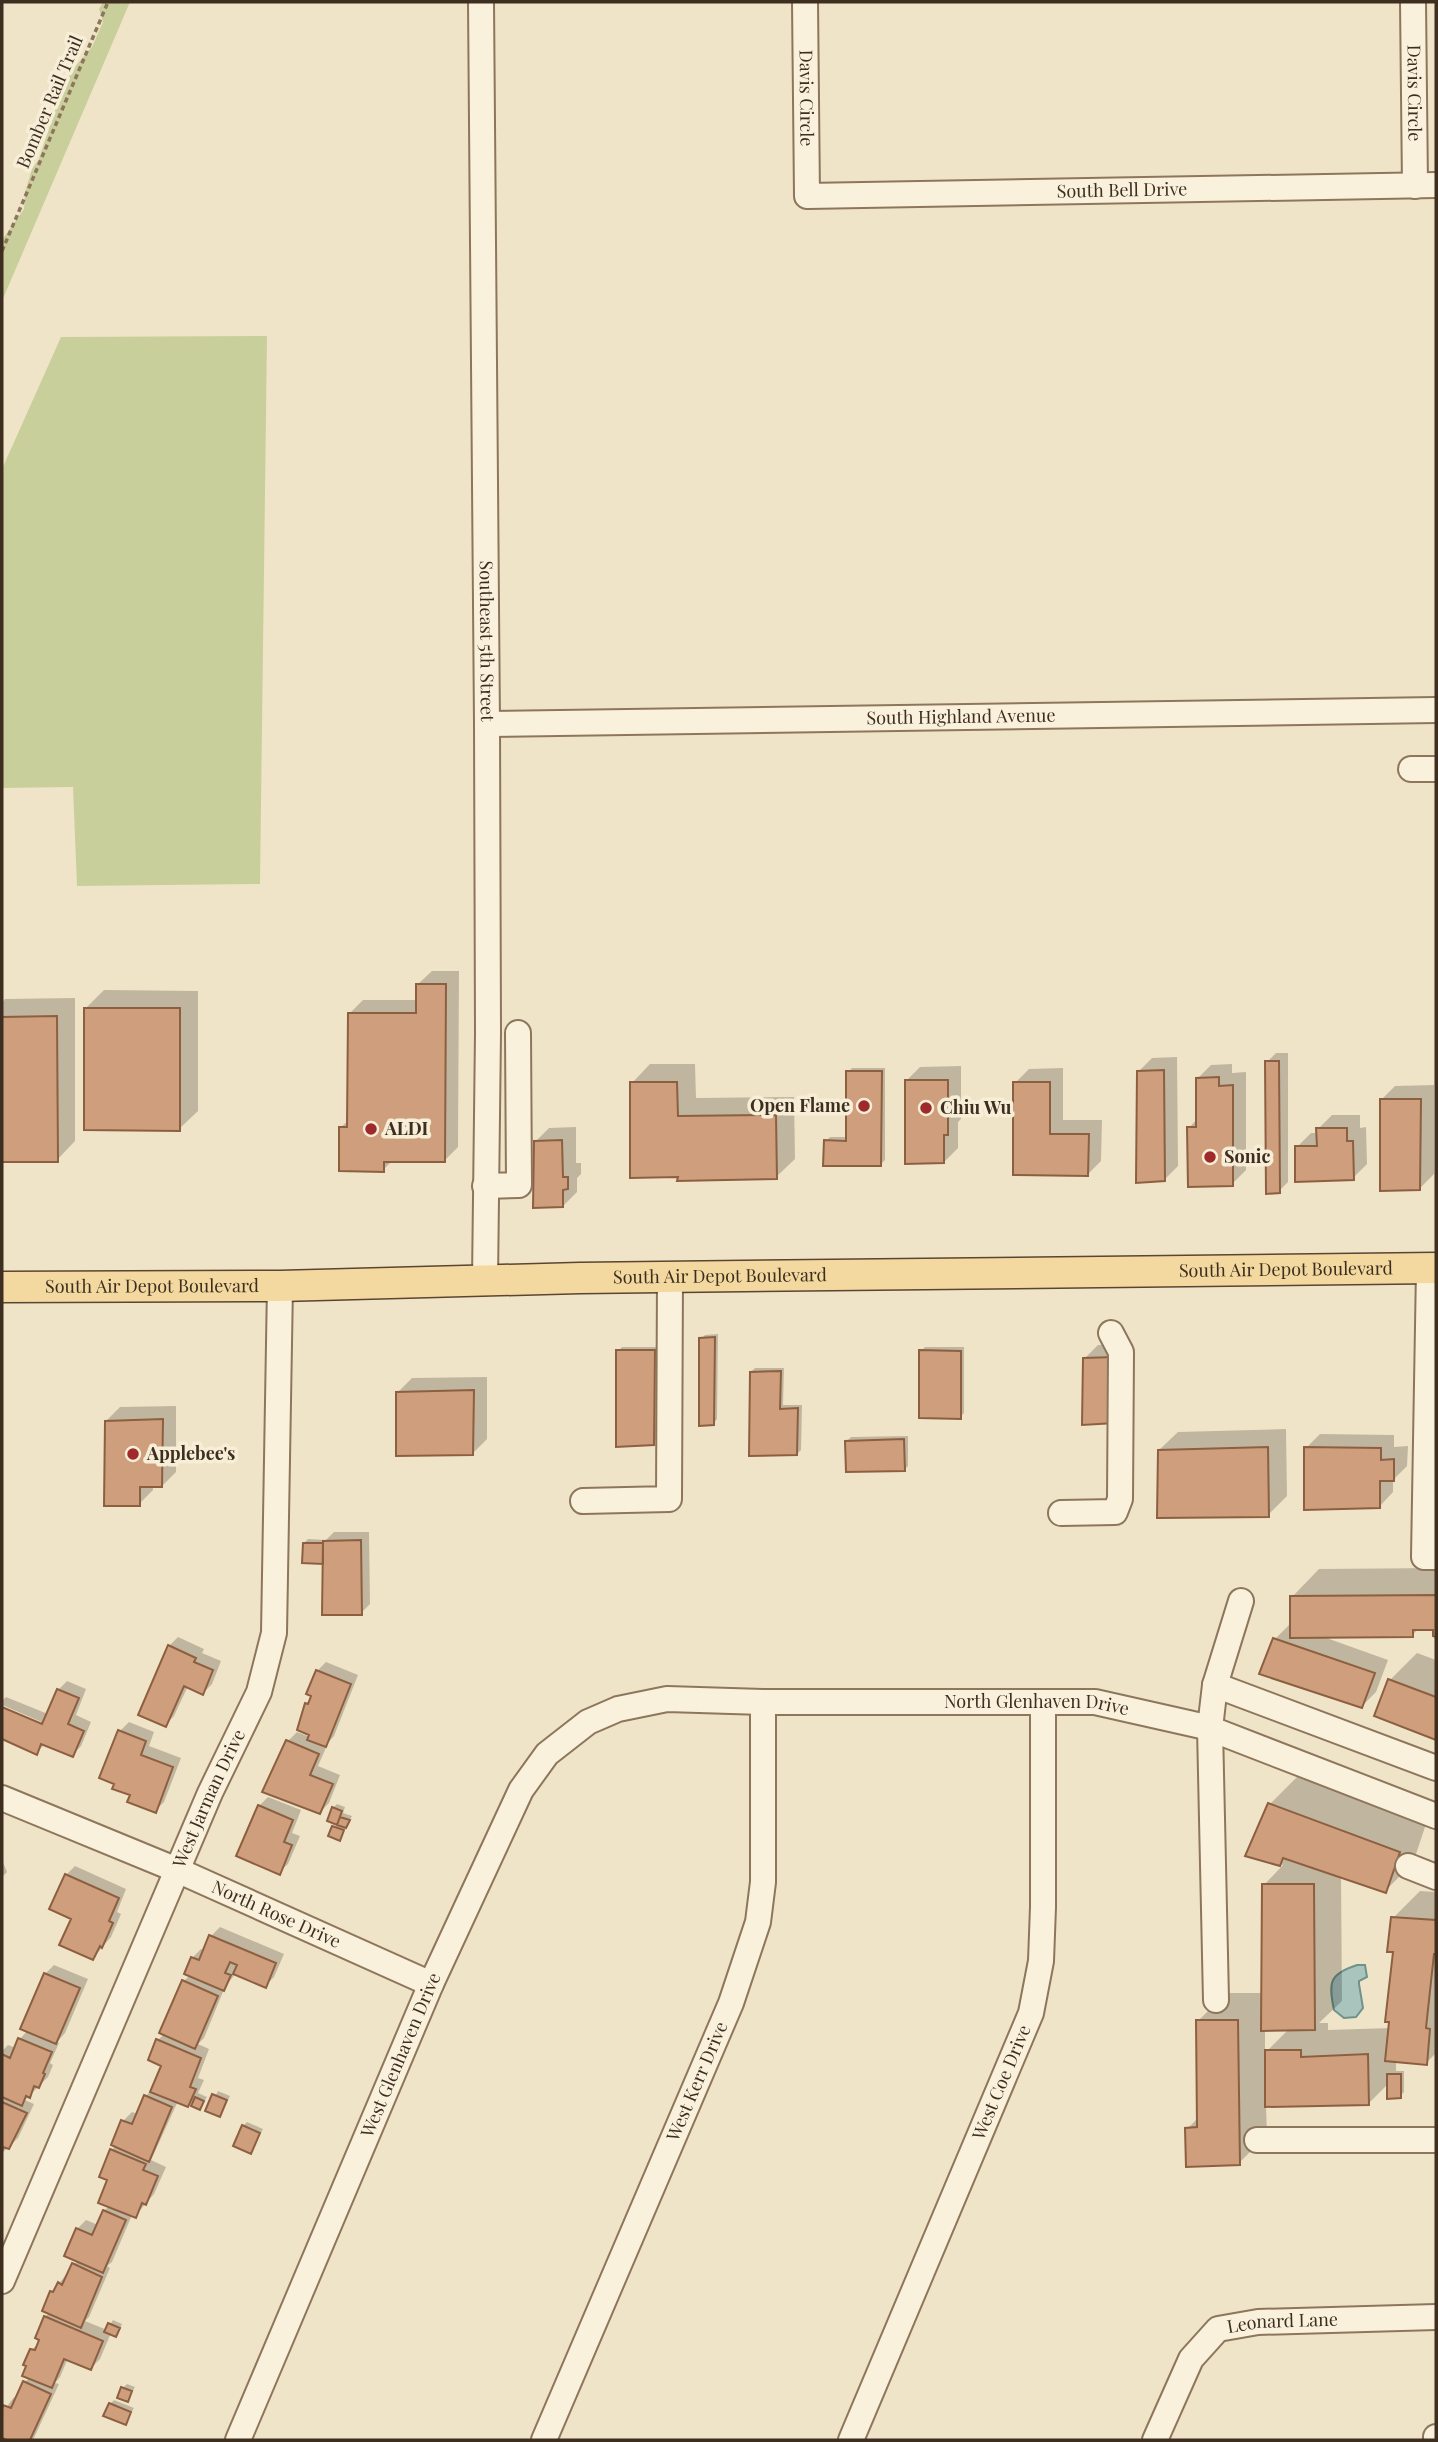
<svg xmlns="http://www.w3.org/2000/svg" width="1438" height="2442" font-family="'Playfair Display',serif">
	<rect width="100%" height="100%" fill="#f0e4c8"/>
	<path fill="#c9cf9b" d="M103 2H130L2 301V240L24 209 25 192 32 169 39 159 61 92 72 70 92 47 103 22 99 9Z
		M267 336 260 884 77 886 73 787 2 788V469L61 337Z"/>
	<path fill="#a9c4bc" stroke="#6f938a" stroke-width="2" d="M1357 1965H1365L1367 1977 1359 1981V1984L1363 2008 1356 2017 1344 2018 1334 2010C1328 1981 1330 1974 1357 1965Z"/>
	<path fill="#0003" fill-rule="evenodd" d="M432 971H459L458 1147 444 1161 393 1160 383 1170 341 1127 349 1120 350 1013 363 1000H418V984Z
		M104 990 198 991V1111L179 1129 86 1008Z
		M75 998V1141L57 1160H2V1003L5 999Z
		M1276 1053H1288V1182L1279 1191 1267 1062Z
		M1177 1057 1178 1166 1164 1180 1138 1072 1152 1058Z
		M650 1064H695L696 1098 794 1097 795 1159 776 1177 680 1175 632 1083Z
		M1232 1064V1073L1246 1072V1170L1232 1184 1189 1128 1197 1119V1079L1211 1065Z
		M961 1066V1119L958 1122V1148L944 1162 906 1081 920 1067Z
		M852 1068H885V1160L881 1164 826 1141 830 1137H847L848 1072Z
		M1063 1068V1120H1102L1101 1161 1088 1174H1015V1083L1029 1069Z
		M1434 1085V1174L1420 1188 1381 1100 1395 1086Z
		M1332 1115H1360V1128L1366 1127 1367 1164 1353 1178 1297 1147 1311 1133H1318V1129Z
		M576 1127V1163H581V1174L577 1178V1192L563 1206 535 1142 549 1128Z
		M718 1334 717 1419 713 1424 701 1339 705 1335Z
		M1128 1344V1408L1084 1359 1098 1345Z
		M622 1347H658L657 1439 653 1443 618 1351Z
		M925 1347H964V1413L960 1417 921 1351Z
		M755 1368H784L783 1405H802L801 1450 797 1454 751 1372Z
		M487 1377V1439L473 1453 398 1392 412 1378Z
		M176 1406V1472L162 1486H153V1490L139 1504 106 1421 120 1407Z
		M1286 1429 1287 1496 1268 1515 1159 1450 1178 1432Z
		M1320 1434 1394 1435V1447L1408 1446 1407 1466 1393 1480V1492L1380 1506 1306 1448Z
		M908 1436V1466L904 1470 847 1441 851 1437Z
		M334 1532H369L370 1604 361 1613 324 1562 304 1543 308 1539 326 1540Z
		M1436 1568V1635L1435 1629H1419L1412 1635 1321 1636 1388 1660 1376 1692 1362 1706 1275 1639 1289 1625 1292 1626V1597L1319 1569Z
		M178 1637 204 1649 202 1653 221 1661 212 1684 203 1693 188 1686 174 1716 165 1725 169 1646Z
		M1417 1653 1436 1660V1739L1376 1715 1390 1680Z
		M326 1662 358 1675 334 1736 328 1743 318 1766 340 1775 329 1803 320 1812 276 1768 288 1741 297 1732 310 1737 306 1704 313 1695 317 1671Z
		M67 1681 86 1689 76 1715 91 1722 81 1746 72 1755 45 1744 37 1752 2 1738V1709L49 1729 51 1726 2 1705V1701L6 1697 48 1714 58 1690Z
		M129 1722 154 1732 149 1746 181 1758 164 1802 155 1811 132 1794 120 1731Z
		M1297 1777 1426 1824 1413 1863 1385 1891 1341 1876 1342 2001 1319 2023H1328V2030L1391 2028 1395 1950 1393 1918 1420 1891 1436 1892V2053L1426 2063 1396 2060V2071H1404V2092L1400 2096 1389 2083 1369 2103 1266 2105 1267 2135 1239 2163 1187 2129 1199 2117 1198 2021 1226 1993H1263L1264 1885 1283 1865 1248 1854 1270 1804ZM1289 2029 1265 2053V2030Z
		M268 1797 301 1810 292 1833 300 1836 288 1864 279 1872 259 1806Z
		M337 1804 345 1807 343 1813 352 1816 340 1839 331 1835 338 1823 333 1808Z
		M2 1860 7 1872 2 1877Z
		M75 1866 126 1889 117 1912 121 1914 111 1937 93 1958 66 1875Z
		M220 1927 284 1954 274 1977 265 1986 236 1973 225 1987 204 2038 198 2044 209 2049 198 2078 204 2080 198 2093 207 2097 200 2108 193 2105 197 2096 188 2105 178 2101 151 2160 166 2167 154 2194 135 2216 132 2215 112 2262 107 2266 110 2268 89 2317 85 2321 107 2330 113 2320 122 2324 119 2331 115 2335 111 2333 100 2359 91 2368 68 2358 60 2377 55 2383 59 2384 33 2440H2V2413L14 2397 17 2399 25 2382 30 2377 32 2350 42 2339 45 2317 50 2312 52 2292 78 2260 77 2229 86 2220 98 2225 104 2211 109 2206 112 2150 116 2145 123 2121 132 2112 138 2114 146 2096 154 2087 163 2065 158 2040 164 2034 184 1981 190 1975 192 1958 201 1949 205 1950 211 1936Z
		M54 1965 88 1979 65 2033 57 2042 59 2043 50 2063 53 2065 48 2077 25 2100 34 2104 18 2138 2 2153V2079L4 2074 2 2073V2051L8 2045 16 2048 20 2039 28 2030 45 1974Z
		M218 2091 230 2096 220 2115 208 2110Z
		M247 2122 263 2129 251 2152 243 2126Z
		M127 2384 135 2387 128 2400 123 2388Z
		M114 2400 134 2408 125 2423 110 2404Z"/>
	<path fill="#cf9f7d" stroke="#8d5f41" stroke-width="2" d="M416 984H446L445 1162H384V1172L339 1171V1127H347L348 1013H416Z
		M84 1008H180V1131L84 1130Z
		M57 1016 58 1162H2V1017Z
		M1265 1061H1279L1280 1193 1266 1194Z
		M1164 1070 1165 1181 1136 1183 1137 1071Z
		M846 1071H882L881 1166H823L824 1140 846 1141Z
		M1219 1077V1086L1233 1085V1186L1188 1187 1187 1127H1196V1078Z
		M905 1080H948V1135H944V1163L905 1164Z
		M630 1082H677L678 1116 776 1115 777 1179 677 1181 678 1177 630 1178Z
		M1013 1082H1050V1134H1089L1088 1176 1013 1175Z
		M1380 1099H1421L1420 1190 1380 1191Z
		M1316 1128H1347V1141H1353L1354 1180 1295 1182V1146H1317Z
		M562 1140 563 1177H568V1189L563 1190V1207L533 1208 534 1141Z
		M715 1337 714 1425 699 1426V1338Z
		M616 1350H655L654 1445 616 1447Z
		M919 1350 961 1351V1419L919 1418Z
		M1115 1357V1423L1082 1425 1083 1358Z
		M781 1371 780 1409 798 1408 797 1455 749 1456 750 1372Z
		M474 1390 473 1455 396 1456V1392Z
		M163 1419 162 1487H140V1506H104L105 1421Z
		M904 1439 905 1471 846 1472 845 1441Z
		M1268 1447 1269 1517 1157 1518 1158 1450Z
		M1304 1447 1381 1448V1460L1394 1459V1481H1380V1508L1304 1510Z
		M361 1540 362 1615H322L323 1541Z
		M303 1543H323V1564L302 1563Z
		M1436 1595V1637L1433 1636V1630H1413V1637L1290 1638V1596Z
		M1273 1638 1375 1673 1362 1708 1259 1674Z
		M168 1645 196 1658 194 1662 213 1670 203 1695 184 1686 166 1727 138 1715Z
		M316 1670 351 1684 326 1747 307 1740 309 1735 297 1730 305 1703 308 1704 311 1696 306 1694Z
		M1388 1679 1436 1697V1740L1374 1716Z
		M57 1689 79 1698 68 1724 84 1731 73 1757 41 1744 37 1755 2 1739V1707L42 1724Z
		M118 1730 146 1741 141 1755 173 1767 156 1813 127 1802 130 1795 112 1789 114 1784 99 1778Z
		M286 1740 319 1754 310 1775 333 1784 320 1814 262 1792Z
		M1268 1803 1400 1852 1386 1893 1283 1858 1280 1866 1245 1856Z
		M258 1805 293 1820 284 1842 292 1845 280 1875 236 1856Z
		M332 1807 342 1811 337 1825 327 1821Z
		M340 1817 350 1820 346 1828 337 1825Z
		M332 1826 344 1830 340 1841 328 1836Z
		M65 1874 119 1898 109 1921 113 1923 102 1948 100 1946 93 1960 59 1945 71 1919 49 1909Z
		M1262 1884H1314L1315 2030 1261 2031Z
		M1391 1917 1436 1920V1954H1434L1426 2028 1430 2029 1427 2065 1385 2061 1389 2022H1385L1393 1952H1387Z
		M209 1935 276 1963 266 1988 233 1974 237 1965 230 1962 225 1973 231 1975 224 1991 184 1974 191 1957 199 1960Z
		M44 1973 80 1988 56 2044 20 2029Z
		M182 1980 218 1996 195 2049 159 2033Z
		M1196 2020H1238L1240 2165 1186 2167 1185 2128 1197 2127Z
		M18 2038 52 2052 43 2073 45 2074 39 2088 34 2086 30 2098 26 2096 22 2106 2 2097V2054L10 2058Z
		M156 2039 201 2058 190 2087 196 2089 188 2107 150 2092 161 2066 148 2060Z
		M1265 2050H1301V2057L1368 2054 1369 2105 1265 2107Z
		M1387 2074H1401V2098L1387 2099Z
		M212 2094 227 2100 220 2117 205 2111Z
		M144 2095 172 2107 149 2162 111 2145 121 2120 132 2124Z
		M195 2097 204 2101 200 2110 191 2106Z
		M2 2102 27 2113 9 2149 3 2147 2 2151Z
		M242 2125 260 2133 251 2154 233 2146Z
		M110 2149 146 2164 143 2170 158 2176 146 2205 142 2203 136 2218 98 2203 107 2180 99 2177Z
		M103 2210 126 2220 103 2273 64 2256 76 2228 92 2235Z
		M72 2263 102 2277 81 2328 42 2311 50 2291 53 2292 58 2282 62 2285Z
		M44 2316 103 2341 91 2370 64 2359 52 2388 22 2376 26 2366 23 2365 30 2349 35 2350 39 2340 35 2338Z
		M108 2323 120 2328 116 2337 104 2332Z
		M23 2381 51 2394 30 2440H7L2 2438V2409L3 2405 11 2408Z
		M121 2387 132 2391 128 2402 117 2398Z
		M109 2403 131 2412 126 2425 103 2416Z"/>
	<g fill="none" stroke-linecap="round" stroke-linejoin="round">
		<defs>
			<g id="minor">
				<path id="s1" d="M481 2 487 724 488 1033 485 1280"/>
				<path id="s2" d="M805 2 807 196 1436 185"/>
				<path id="s3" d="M1413 2 1415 186"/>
				<path id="s4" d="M487 724 1436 710"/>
				<path d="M1411 769H1436"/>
				<path d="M485 1186 519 1185 518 1033"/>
				<path d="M1429 1269 1424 1557H1436"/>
				<path d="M583 1501 669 1499 670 1277"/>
				<path d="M1061 1513 1115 1512 1120 1499 1121 1352 1111 1333"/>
				<path d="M1215 1685 1436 1768"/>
				<path id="s5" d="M2 1798 177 1870 431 1984"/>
				<path d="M1408 1866 1436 1877"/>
				<path d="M1216 2000 1210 1728 1215 1685 1241 1601"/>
				<path d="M1257 2140H1436"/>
				<path id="s6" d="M2 2281 210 1793 259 1692 274 1633 280 1286"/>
				<path id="s7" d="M238 2440 431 1984 521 1790 547 1754 588 1722 618 1709 667 1699 763 1702H1095L1206 1727 1436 1816"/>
				<path id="s8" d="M544 2440 731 2003 758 1922 763 1882V1702"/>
				<path id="s9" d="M851 2440 1031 2013 1041 1961 1043 1907V1702"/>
				<path id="s10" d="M1155 2440 1191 2359 1218 2329 1258 2322 1436 2317"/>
				<path d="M1436 2440V2437"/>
			</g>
			<g id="major">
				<path id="s11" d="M2 1287 280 1286 580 1278 1436 1268"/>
			</g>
		</defs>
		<use href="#minor" stroke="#8d765c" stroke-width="28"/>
		<use href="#major" stroke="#5b4430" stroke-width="33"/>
		<path stroke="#8d765c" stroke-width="3.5" stroke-dasharray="5 3.5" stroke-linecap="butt" d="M2 251 108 2"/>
		<use href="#minor" stroke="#faf1dc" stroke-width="24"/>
		<use href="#major" stroke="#f3d9a0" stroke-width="30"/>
	</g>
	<g fill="#9e2a2b" stroke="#f7eed8" stroke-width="2.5">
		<circle cx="864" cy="1106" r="7"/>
		<circle cx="926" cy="1108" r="7"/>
		<circle cx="371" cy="1129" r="7"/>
		<circle cx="1210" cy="1157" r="7"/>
		<circle cx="133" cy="1454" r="7"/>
	</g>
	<g text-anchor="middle" stroke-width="7" stroke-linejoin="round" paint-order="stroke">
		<g font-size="18" fill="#3d2e20" stroke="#f7eed8">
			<text dy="6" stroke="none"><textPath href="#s3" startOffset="91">Davis Circle</textPath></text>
			<text dy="6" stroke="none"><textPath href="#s2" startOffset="96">Davis Circle</textPath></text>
			<text transform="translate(50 102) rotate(-67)" y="6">Bomber Rail Trail</text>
			<text dy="6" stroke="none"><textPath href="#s2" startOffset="509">South Bell Drive</textPath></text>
			<text dy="6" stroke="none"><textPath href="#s1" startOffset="639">Southeast 5th Street</textPath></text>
			<text dy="6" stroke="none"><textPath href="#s4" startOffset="474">South Highland Avenue</textPath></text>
			<text dy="6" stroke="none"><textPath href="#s11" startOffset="1284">South Air Depot Boulevard</textPath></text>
			<text dy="6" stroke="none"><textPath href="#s11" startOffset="718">South Air Depot Boulevard</textPath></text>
			<text dy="6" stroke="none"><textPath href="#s11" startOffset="150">South Air Depot Boulevard</textPath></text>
			<text dy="6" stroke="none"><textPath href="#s7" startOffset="1258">North Glenhaven Drive</textPath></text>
			<text dy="6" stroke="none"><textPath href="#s6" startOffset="525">West Jarman Drive</textPath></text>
			<text dy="6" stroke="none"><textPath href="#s5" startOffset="298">North Rose Drive</textPath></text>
			<text dy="6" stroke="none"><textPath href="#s7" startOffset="418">West Glenhaven Drive</textPath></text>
			<text dy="6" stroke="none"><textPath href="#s8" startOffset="390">West Kerr Drive</textPath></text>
			<text dy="6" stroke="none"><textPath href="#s9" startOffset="388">West Coe Drive</textPath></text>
			<text dy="6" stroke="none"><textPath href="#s10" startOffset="194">Leonard Lane</textPath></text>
		</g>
		<g font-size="18" font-weight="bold" fill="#3d2e20" stroke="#f7eed8" text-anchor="start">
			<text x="850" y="1112" text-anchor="end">Open Flame</text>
			<text x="940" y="1114">Chiu Wu</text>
			<text x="385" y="1135">ALDI</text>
			<text x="1224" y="1163">Sonic</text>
			<text x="147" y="1460">Applebee's</text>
		</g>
	</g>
	<rect width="1438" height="2442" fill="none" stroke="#3d2e20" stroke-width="7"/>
</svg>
